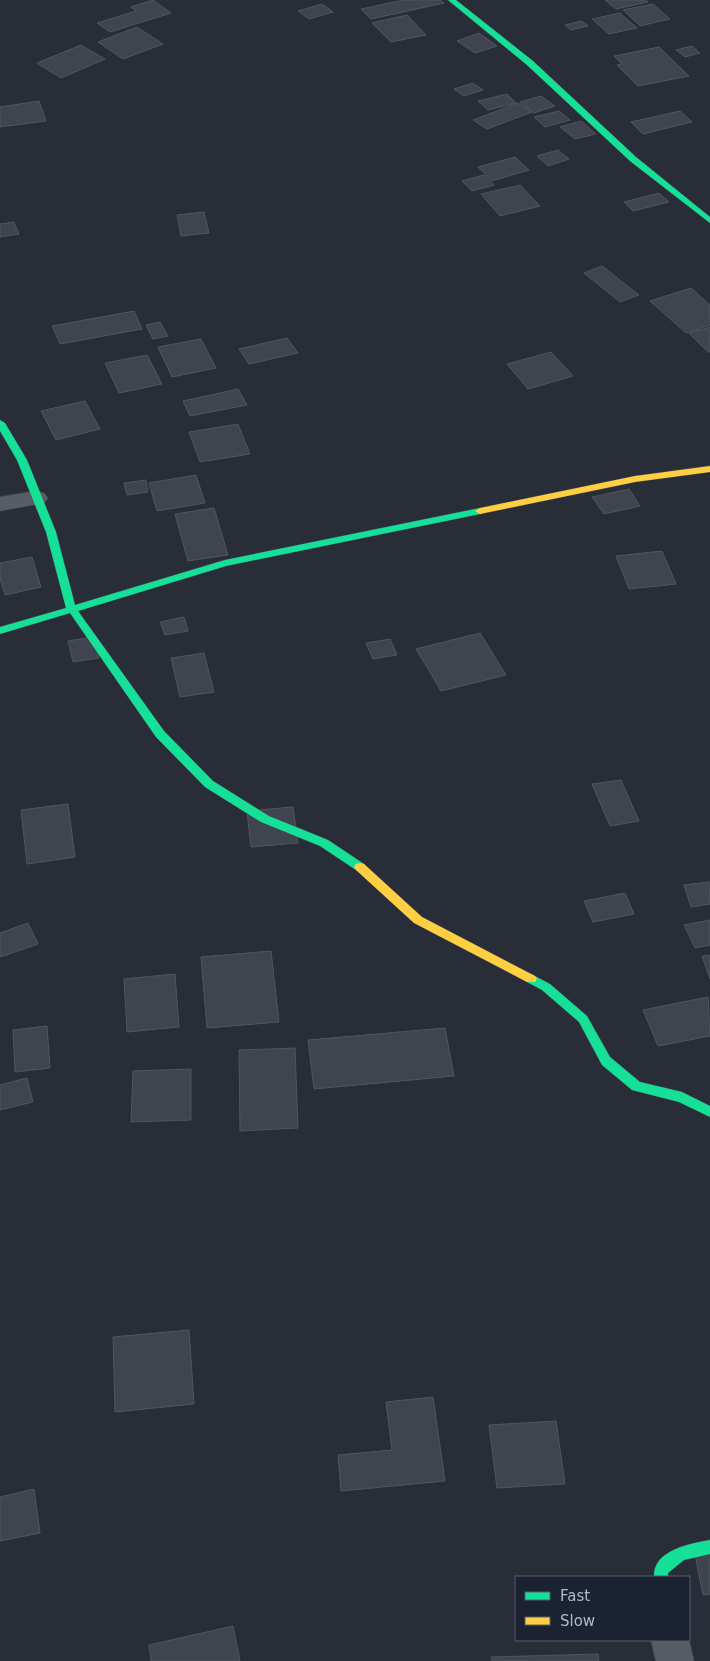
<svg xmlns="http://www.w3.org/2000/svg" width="710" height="1661" font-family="'DejaVu Sans',sans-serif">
	<rect width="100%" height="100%" fill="#282d38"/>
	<path fill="#40444e" stroke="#50555f" d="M153 0 171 13 110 32 97 23 136 11 131 7Z
		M404 0H440L444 3 371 19 361 9Z
		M605 0H645L648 2 616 9Z
		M322 4 333 12 309 19 298 11Z
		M653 4 670 19 640 26 623 10Z
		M620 13 637 28 609 34 592 19Z
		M407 15 426 35 391 42 372 23Z
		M582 21 588 26 571 30 565 25Z
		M137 27 163 44 123 59 98 42Z
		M479 33 497 46 475 53 457 41Z
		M81 45 105 59 61 78 37 63Z
		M692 46 700 53 685 57 676 50Z
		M659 47 689 76 638 86 617 65 622 64 614 56Z
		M473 83 483 90 464 96 454 89Z
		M507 94 516 103 488 110 478 101Z
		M541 96 555 106 534 113 520 102Z
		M39 101 46 121 0 127V107Z
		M518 103 532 112 487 129 473 120Z
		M559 111 570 120 545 127 534 117Z
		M680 111 692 122 643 134 631 122Z
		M581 121 596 134 575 139 560 127Z
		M558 150 569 159 548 166 537 156Z
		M515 157 529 170 492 181 478 167Z
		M484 175 494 185 472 191 462 181Z
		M520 185 540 206 500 216 481 194Z
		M659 193 669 202 633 211 624 202Z
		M204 212 209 233 181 236 177 215Z
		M14 222 19 234 0 237V224Z
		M602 266 639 295 620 302 584 273Z
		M691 288 710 305V325L686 333 650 301Z
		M134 311 142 329 60 344 52 326Z
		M160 322 168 336 153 339 146 325Z
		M710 327V352H708L689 333Z
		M287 338 298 353 249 364 239 349Z
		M201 339 216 368 172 377 158 347Z
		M551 352 573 376 528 389 507 364Z
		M147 355 162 384 119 393 105 363Z
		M238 389 247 405 190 416 183 401Z
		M85 401 100 429 56 440 41 411Z
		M238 424 250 454 200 462 189 432Z
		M196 475 205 503 157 511 149 483Z
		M146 480 148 492 127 495 124 483Z
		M629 489 640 506 604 514 592 497Z
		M214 508 228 555 188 561 175 514Z
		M662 551 676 584 629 589 616 556Z
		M32 557 41 587 5 595 0 579V563Z
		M184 617 188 631 165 635 160 622Z
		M480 633 506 675 441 691 416 649Z
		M93 637 99 658 73 662 68 641Z
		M390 639 397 655 373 659 366 643Z
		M204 653 214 692 180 697 171 658Z
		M621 780 639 821 610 826 592 784Z
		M68 804 75 857 27 864 21 810Z
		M293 807 298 843 251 847 247 811Z
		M709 882 710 904 691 907 684 885Z
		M625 893 634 914 593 922 584 901Z
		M710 920V945L695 948 684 925Z
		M28 923 38 944 0 957V933Z
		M271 951 279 1022 207 1028 201 957Z
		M710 955V979L702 956Z
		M175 974 179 1027 127 1032 124 979Z
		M708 997 710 1036 658 1046 643 1010Z
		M47 1026 50 1068 15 1072 13 1030Z
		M445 1028 454 1076 314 1089 308 1040Z
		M295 1048 298 1128 240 1131 239 1050Z
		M191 1069V1120L131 1122 133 1071Z
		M27 1078 33 1102 0 1110V1085Z
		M189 1330 194 1404 115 1412 113 1337Z
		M433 1397 445 1481 341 1491 338 1455 392 1450 386 1402Z
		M556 1421 565 1484 497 1488 489 1425Z
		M34 1489 40 1533 0 1541V1497Z
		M710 1549V1594L703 1595 694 1550Z
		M233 1626 240 1661H151L149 1645Z
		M598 1654 599 1661H492L491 1657Z"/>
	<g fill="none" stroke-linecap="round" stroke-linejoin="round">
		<defs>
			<path id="street" d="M36 491 44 493 48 498 44 503 0 511V497Z
				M651 1640H689L694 1661H656Z"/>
			<path id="fast" d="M448 0H456L533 61 636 157 710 217V223L630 161 527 65Z
				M0 420 5 423 27 460 56 532 75 605 225 560 480 508 483 509 485 511 480 514 226 566 78 611 164 731 213 781 269 816 328 840 364 864 366 867 364 870H356L320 846 261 822 205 787 156 737 70 613 0 634V627L66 608 46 532 17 460 0 431Z
				M531 974 550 984 587 1016 610 1057 640 1082 682 1092 710 1106V1117L679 1102 632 1090 602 1065 579 1022 542 990 527 982 525 979 527 976Z
				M710 1540V1554L684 1560 668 1573V1577H654C653 1550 689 1544 710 1540Z"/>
			<path id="slow" d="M710 466V472L635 482 480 514 475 511 480 508 635 476Z
				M360 863 364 864 422 917 535 976 537 979 535 982H527L414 923 356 870 354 867 356 864Z"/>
		</defs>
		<use href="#street" stroke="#454851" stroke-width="1"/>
		<use href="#fast" stroke="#454851" stroke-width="1"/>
		<use href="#slow" stroke="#454851" stroke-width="1"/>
		<use href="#street" fill="#585c65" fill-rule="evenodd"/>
		<use href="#fast" fill="#16e098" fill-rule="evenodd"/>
		<use href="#slow" fill="#ffcf43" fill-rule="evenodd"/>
	</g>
	<rect x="515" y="1576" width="175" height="65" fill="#1b2333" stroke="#575f6f"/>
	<rect x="525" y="1592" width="25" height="8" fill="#16e098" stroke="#575f6f"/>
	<text x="560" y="1601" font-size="15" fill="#b1b8c9">Fast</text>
	<rect x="525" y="1617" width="25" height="8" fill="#ffcf43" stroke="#575f6f"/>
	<text x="560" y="1626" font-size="15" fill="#b1b8c9">Slow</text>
</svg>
